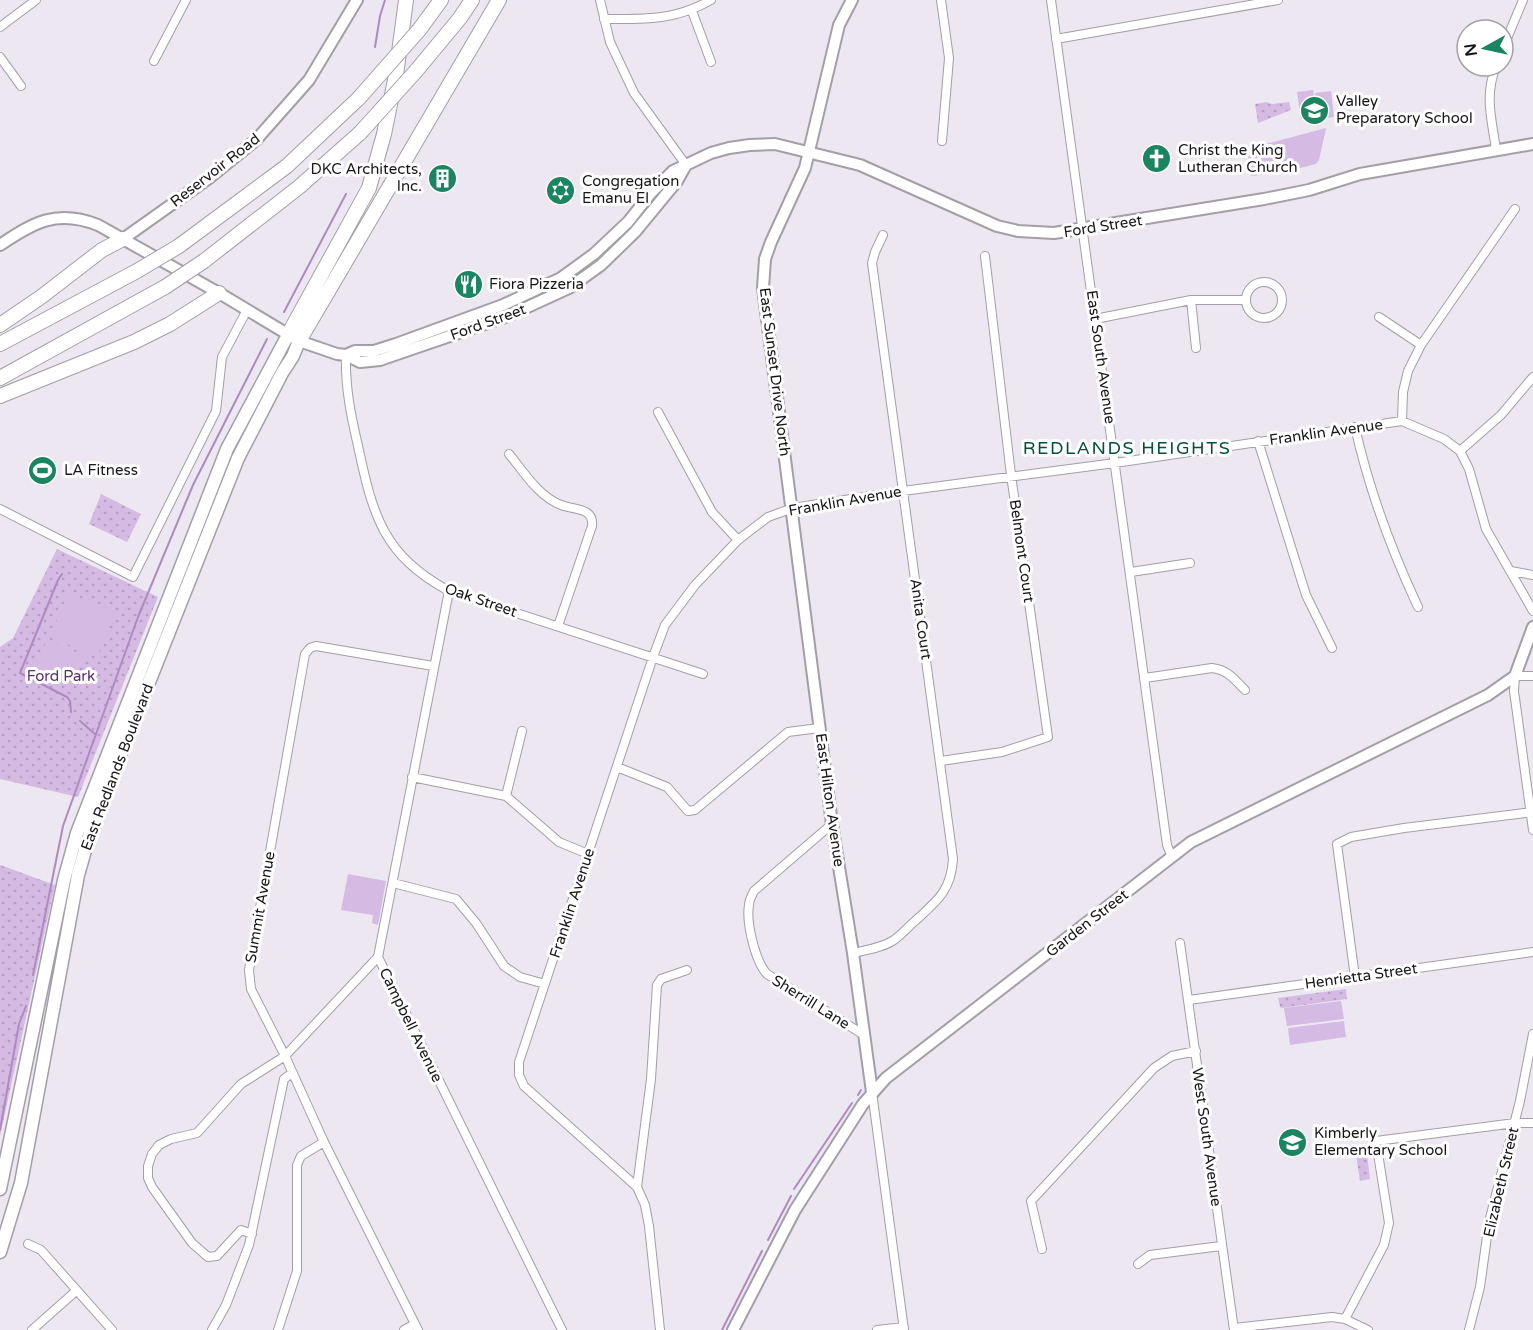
<svg xmlns="http://www.w3.org/2000/svg" width="1533" height="1330" font-family="'Varela Round',sans-serif">
	<defs>
		<pattern id="park-dots" width="8" height="8" patternUnits="userSpaceOnUse" patternTransform="scale(1.5)"><rect width="8" height="8" fill="#d5bbe3"/><path d="M2 2h.1M6 6h.1" fill="none" stroke="#b6a0c2" stroke-width="1.8" stroke-linecap="round"/></pattern>
	</defs>
	<rect width="100%" height="100%" fill="#ede7f1"/>
	<path fill="url(#park-dots)" d="M1266 102 1272 104 1289 102 1291 110 1258 123 1255 104Z
		M101 494 141 514 127 542 89 524Z
		M57 549 158 597 78 797 0 779V647L13 638Z
		M0 865 55 885 0 1136Z
		M1346 989 1347 999 1282 1008 1280 1007 1278 998Z
		M1366 1146 1370 1179 1360 1181 1355 1148Z"/>
	<path fill="#d5bbe3" d="M1313 90 1317 117 1301 119 1297 92Z
		M1331 91 1334 117 1318 119 1315 93Z
		M1326 128 1319 160 1316 164 1280 173 1251 176 1247 149Z
		M68 593 115 612 97 657 50 637Z
		M47 640 83 655 69 687 34 671Z
		M348 874 386 881 378 925 372 923 373 915 341 910Z
		M1341 1001 1344 1019 1287 1026 1284 1008Z
		M1344 1021 1346 1037 1290 1045 1288 1028Z"/>
	<g fill="none" stroke-linecap="round" stroke-linejoin="round">
		<path stroke="#ae8ac0" stroke-width="2" d="M375 47 380 16 385 0
			M284 312 346 194
			M62 574 58 580 20 673 67 697 70 701 71 712
			M80 721 96 735
			M33 975 63 826 138 617 193 485 267 339
			M858 1095 861 1090
			M0 1130 19 1024 26 1006
			M794 1189 852 1103
			M768 1240 791 1196
			M722 1330 762 1251"/>
		<defs>
			<path id="street" d="M600 0 610 42 634 93 686 165
				M941 0 949 58 942 141
				M1051 0 1167 845 1172 857
				M692 11 711 62
				M604 19C645 19 674 21 711 0
				M0 27 36 0
				M1056 39 1278 0
				M1503 48 1523 0
				M0 57 21 86
				M154 61 186 0
				M1496 66C1484 97 1492 119 1496 150
				M1246 300a18 18 0 1 1 36 0a18 18 0 1 1-36 0Z
				M1191 300 1196 348
				M1379 317 1421 345
				M1095 319 1191 300H1246
				M346 355C345 387 351 416 358 446 373 516 383 555 449 591L703 674
				M658 412 712 512 738 540
				M1402 421 1403 392 1408 371 1421 345 1515 209
				M1355 427C1369 490 1391 549 1418 607
				M1258 441 1306 595 1332 648
				M1460 451 1501 415 1533 377
				M509 454C524 472 538 496 561 505 574 510 594 507 592 526L558 626
				M0 509 133 577 216 411 222 357 247 310
				M1511 571 1533 575
				M1131 572 1190 563
				M449 591 378 957 562 1330
				M1533 676H1515L1514 691 1533 830
				M1145 678 1212 668C1228 670 1234 679 1245 690
				M941 761 1002 752 1048 737 1011 475 985 256
				M617 767 667 787 688 811 695 810 788 732 819 728
				M412 777 506 796 559 842 588 854
				M506 796 522 731
				M832 824 754 891C752 895 749 900 749 905 746 922 755 961 767 974L864 1035
				M393 883 456 899 476 923 504 966 520 977 545 984
				M1180 943 1234 1330
				M853 953C866 950 882 948 894 940 901 935 908 927 915 921 937 901 951 891 953 859L872 263 875 252 883 235
				M1355 977 1337 844 1351 837 1404 828 1533 812
				M1189 1000 1533 952
				M872 1092 904 1330
				M637 1187 651 1079 657 985 661 979 687 970
				M252 1234 241 1230 217 1256 208 1257 192 1243 152 1187 148 1178V1166L152 1154 159 1145 171 1139 197 1133 241 1084 285 1056 378 957
				M28 1244 41 1250 112 1330
				M1042 1249 1031 1201 1154 1068 1172 1056 1196 1051
				M1138 1264 1150 1255 1221 1246
				M1345 1319 1384 1245 1389 1223 1376 1141 1515 1123H1533
				M1234 1328 1332 1317 1345 1319 1368 1330
				M32 1330 76 1291
				M212 1330 226 1305 249 1245 284 1079 292 1073
				M278 1330 297 1271V1165L301 1156 324 1142
				M404 1330 415 1324
				M418 1330 324 1142 285 1056 251 989 249 970 305 654 310 648 316 646 433 666
				M660 1330 649 1226 645 1205 637 1187 524 1086 519 1075V1062L653 657 665 625 695 585 738 540 768 517 793 508 903 491 1115 463 1402 421 1444 439 1460 451 1469 469 1486 529 1533 611
				M877 1330 904 1327
				M1469 1330 1480 1287 1489 1222 1520 1101 1533 1034"/>
			<path id="secondary" d="M852 0 839 25 805 168 771 242 765 259 763 288 832 824 853 953 872 1092
				M123 239 209 178 256 140 309 80 357 0
				M0 245C34 222 57 209 98 225L219 293 299 341 337 354 346 355 360 362 380 360 508 316 569 288 601 265 635 232 677 181 686 165
				M346 355 355 351H374L396 344 503 305 561 278 594 254 628 222 651 193 673 171 711 153 729 148 750 145 775 144 860 165 997 226 1018 231 1054 233 1264 199 1309 190 1360 174 1533 144
				M733 1330 795 1210 863 1104 886 1078 1191 842 1488 695 1515 676 1533 627"/>
			<path id="primary" d="M0 1189 64 880 77 833 227 449 288 335
				M0 1252 21 1183 78 875 92 826 238 458 282 373 293 356 299 341"/>
			<path id="highway" d="M419 30 441 0
				M416 71 460 18 472 0
				M179 246 287 166 359 98
				M204 261 299 187 360 133
				M0 325 41 297 102 250 123 239
				M288 335 369 188 384 134 396 75 406 0
				M299 341 499 0
				M0 344 137 271
				M0 378 165 287
				M0 396 134 342 170 324 219 293"/>
		</defs>
		<use href="#street" stroke="#a49ea7" stroke-width="10"/>
		<use href="#secondary" stroke="#a49ea7" stroke-width="14"/>
		<use href="#primary" stroke="#a49ea7" stroke-width="15"/>
		<use href="#highway" stroke="#a49ea7" stroke-width="16"/>
		<use href="#street" stroke="#fff" stroke-width="8"/>
		<use href="#secondary" stroke="#fff" stroke-width="10"/>
		<use href="#primary" stroke="#fff" stroke-width="12"/>
		<use href="#highway" stroke="#fff" stroke-width="14"/>
		<defs>
			<path id="highway-bridge" d="M359 98 419 30
				M360 133 416 71
				M137 271 179 246
				M165 287 204 261"/>
		</defs>
		<use href="#highway-bridge" stroke="#a49ea7" stroke-width="16" stroke-linecap="butt"/>
		<use href="#highway-bridge" stroke="#fff" stroke-width="14"/>
	</g>
	<defs>
		<symbol id="school-disc" viewBox="-11 -11 22 22"><circle r="9.5" fill="#1b8460" stroke="#fff"/><path d="M0-5L7-2L0 1L-7-2ZM-4 1L0 2.5L4 1V4Q0 6-4 4Z" fill="#fff"/></symbol>
		<symbol id="church-disc" viewBox="-11 -11 22 22"><circle r="9.5" fill="#1b8460" stroke="#fff"/><path d="M-1.2-6h2.4v3.5h3.3v2.4h-3.3V6h-2.4V-.1h-3.3v-2.4h3.3Z" fill="#fff"/></symbol>
		<symbol id="building-disc" viewBox="-11 -11 22 22"><circle r="9.5" fill="#1b8460" stroke="#fff"/><path d="M-4-6H4V6H1V3H-1V6H-4ZM-2.5-4.3h1.7v1.8h-1.7ZM.8-4.3h1.7v1.8H.8ZM-2.5-1h1.7V.8h-1.7ZM.8-1h1.7V.8H.8Z" fill="#fff"/></symbol>
		<symbol id="synagogue-disc" viewBox="-11 -11 22 22"><circle r="9.5" fill="#1b8460" stroke="#fff"/><path d="M0-6.5L5.6 3.2H-5.6ZM0 6.5L5.6-3.2H-5.6Z" fill="#fff"/></symbol>
		<symbol id="restaurant-disc" viewBox="-11 -11 22 22"><circle r="9.5" fill="#1b8460" stroke="#fff"/><path d="M-5-6h1v4h1v-4h1v4h1v-4h1v5L-1.5 .5V6h-2V.5L-5-1ZM5-6V6H3V1.5H1.5Q1.5-4 5-6Z" fill="#fff"/></symbol>
		<symbol id="stadium-disc" viewBox="-11 -11 22 22"><circle r="9.5" fill="#1b8460" stroke="#fff"/><path d="M0-5a6.5 5 0 1 0 0 10a6.5 5 0 1 0 0-10ZM-3.5-1.8h7v3.6h-7Z" fill="#fff"/></symbol>
	</defs>
	<g fill-rule="evenodd">
		<use href="#school-disc" x="1298" y="94" width="33" height="33"/>
		<use href="#church-disc" x="1140" y="142" width="33" height="33"/>
		<use href="#building-disc" x="426" y="162" width="33" height="33"/>
		<use href="#synagogue-disc" x="544" y="174" width="33" height="33"/>
		<use href="#restaurant-disc" x="452" y="268" width="33" height="33"/>
		<use href="#stadium-disc" x="26" y="454" width="33" height="33"/>
		<use href="#school-disc" x="1276" y="1126" width="33" height="33"/>
	</g>
	<g text-anchor="middle" stroke-width="6" stroke-linejoin="round" paint-order="stroke">
		<g font-size="15" fill="#181519" stroke="#fff" text-anchor="start">
			<text x="1336" y="106">Valley<tspan x="1336" dy="17">Preparatory School</tspan></text>
			<text x="1178" y="155">Christ the King<tspan x="1178" dy="17">Lutheran Church</tspan></text>
			<text x="422" y="174" text-anchor="end">DKC Architects,<tspan x="422" dy="17">Inc.</tspan></text>
			<text x="582" y="186">Congregation<tspan x="582" dy="17">Emanu El</tspan></text>
			<text x="489" y="289">Fiora Pizzeria</text>
			<text x="64" y="475">LA Fitness</text>
			<text x="1314" y="1138">Kimberly<tspan x="1314" dy="17">Elementary School</tspan></text>
		</g>
		<g font-size="15" fill="#181519" stroke="#fff">
			<text transform="translate(215 170) rotate(-38)" y="5">Reservoir Road</text>
			<text transform="translate(1103 226) rotate(-9)" y="5">Ford Street</text>
			<text transform="translate(488 322) rotate(-20)" y="5">Ford Street</text>
			<text transform="translate(1101 357) rotate(82)" y="5">East South Avenue</text>
			<text transform="translate(775 372) rotate(83)" y="5">East Sunset Drive North</text>
			<text transform="translate(1326 432) rotate(-8)" y="5">Franklin Avenue</text>
			<text transform="translate(845 501) rotate(-10)" y="5">Franklin Avenue</text>
			<text transform="translate(1022 551) rotate(82)" y="5">Belmont Court</text>
			<text transform="translate(481 600) rotate(19)" y="5">Oak Street</text>
			<text transform="translate(921 619) rotate(82)" y="5">Anita Court</text>
			<text transform="translate(117 767) rotate(-69)" y="5">East Redlands Boulevard</text>
			<text transform="translate(830 800) rotate(82)" y="5">East Hilton Avenue</text>
			<text transform="translate(572 903) rotate(-72)" y="5">Franklin Avenue</text>
			<text transform="translate(260 907) rotate(-80)" y="5">Summit Avenue</text>
			<text transform="translate(1087 923) rotate(-38)" y="5">Garden Street</text>
			<text transform="translate(1361 976) rotate(-8)" y="5">Henrietta Street</text>
			<text transform="translate(811 1002) rotate(32)" y="5">Sherrill Lane</text>
			<text transform="translate(411 1025) rotate(64)" y="5">Campbell Avenue</text>
			<text transform="translate(1207 1137) rotate(82)" y="5">West South Avenue</text>
			<text transform="translate(1501 1182) rotate(-77)" y="5">Elizabeth Street</text>
		</g>
		<g font-size="15" fill="#5b2c6f" stroke="#fff">
			<text x="61" y="681">Ford Park</text>
		</g>
		<g font-size="18" letter-spacing="1.5" fill="#035038" stroke="#fff">
			<text x="1127" y="454">REDLANDS HEIGHTS</text>
		</g>
	</g>
	<g transform="translate(1485 48) rotate(262)"><circle r="28" fill="#ffffff" stroke="#a3a1a3" stroke-width="1.5"/>
	<path d="M0-4.5L10 22L0 15L-10 22Z" fill="#1b8460"/>
	<text y="-9" font-size="16" font-weight="bold" text-anchor="middle" fill="#181519">N</text>
	</g>
</svg>
